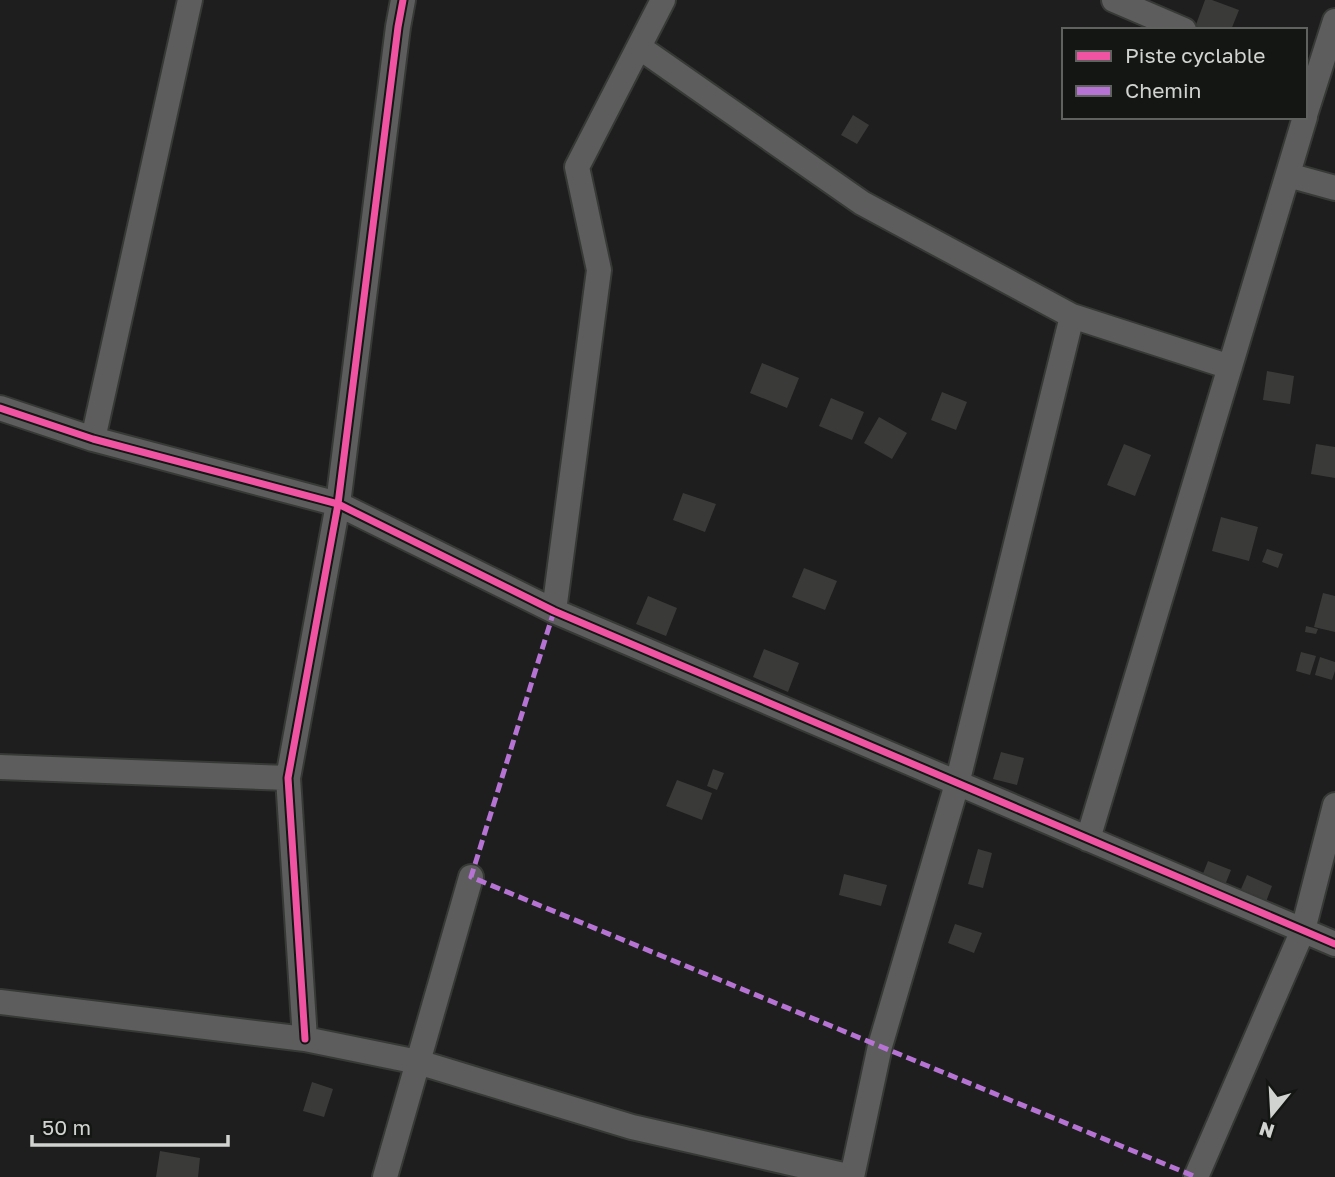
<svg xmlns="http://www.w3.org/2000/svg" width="1335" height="1177" font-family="'Golos Text',sans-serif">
	<rect width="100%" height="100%" fill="#1d1e1d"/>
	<path fill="#3a3b39" d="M1205 0H1212L1239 10 1231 30H1194Z
		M853 115 869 125 857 144 841 135Z
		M762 363 799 378 787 408 750 393Z
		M1267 371 1294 376 1290 404 1263 400Z
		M942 392 967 402 956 430 931 420Z
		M831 398 864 412 852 440 819 426Z
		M879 417 907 433 892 459 864 443Z
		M1124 444 1151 455 1135 496 1107 485Z
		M1316 444 1335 447V478L1311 474Z
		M683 493 716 504 705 532 673 520Z
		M1221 517 1258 527 1249 561 1212 551Z
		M1267 549 1283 554 1278 568 1262 562Z
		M804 568 837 581 825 610 792 597Z
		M1323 593 1335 596V632L1314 627Z
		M648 596 677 608 666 636 636 624Z
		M1306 626 1318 629 1316 634 1305 632Z
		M764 649 799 663 788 692 753 677Z
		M1301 652 1316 656 1310 675 1296 671Z
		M1320 657 1335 662V671L1332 680 1315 675Z
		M1001 752 1024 758 1017 785 993 779Z
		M713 769 724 773 717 790 707 786Z
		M677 780 712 793 702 820 666 806Z
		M978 849 992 853 983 888 968 884Z
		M1208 861 1231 870 1223 890 1200 881Z
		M844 874 887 885 881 906 839 895Z
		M1247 875 1272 886 1264 907 1238 896Z
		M955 924 982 933 974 953 948 943Z
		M312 1082 333 1089 324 1117 303 1111Z
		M160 1151 200 1158 198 1177H156Z"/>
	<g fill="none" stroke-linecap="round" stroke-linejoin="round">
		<defs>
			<path id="street" d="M1114 0 1184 30
				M639 47 862 203 1072 316 1230 367
				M1305 115 1335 21
				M1288 175 1335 188
				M0 408 93 439 338 504 554 611 1335 944
				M93 439 190 0
				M554 611 599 270 577 167 663 0
				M0 767 288 778
				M1088 839 1305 117
				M0 1002 305 1039 418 1062 632 1127 852 1177
				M305 1039 288 778 338 504 398 27 403 0
				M385 1177 471 877
				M852 1177 880 1046 957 784 1072 316
				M1196 1177 1303 930 1335 805"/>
		</defs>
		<use href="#street" stroke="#373937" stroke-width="28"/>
		<use href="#street" stroke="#5c5d5c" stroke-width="24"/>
		<path stroke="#b673d3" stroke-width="5" stroke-dasharray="10 5" stroke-linecap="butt" d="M554 611 471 877 1196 1177"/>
		<defs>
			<path id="cycleway" d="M0 408 93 439 338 504 554 611 1335 944
				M305 1039 288 778 338 504 398 27 403 0"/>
		</defs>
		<use href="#cycleway" stroke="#131613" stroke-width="11"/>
		<use href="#cycleway" stroke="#f153a3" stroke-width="7"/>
	</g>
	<rect x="1062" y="28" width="245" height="91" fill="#131613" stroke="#5f625f" stroke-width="2"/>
	<rect x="1076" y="51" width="35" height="10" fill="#f153a3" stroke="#5f625f" stroke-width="2"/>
	<text x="1125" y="63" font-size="21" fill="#d1d3d0">Piste cyclable</text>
	<rect x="1076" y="86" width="35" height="10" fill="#b673d3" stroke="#5f625f" stroke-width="2"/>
	<text x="1125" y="98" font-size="21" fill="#d1d3d0">Chemin</text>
	<g transform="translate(1272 1114) rotate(198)" stroke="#131613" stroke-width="5" paint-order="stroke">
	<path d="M0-5L12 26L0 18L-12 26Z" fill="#d1d3d0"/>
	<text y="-10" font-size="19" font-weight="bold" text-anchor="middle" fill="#d1d3d0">N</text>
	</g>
	<path d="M32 1135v10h196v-10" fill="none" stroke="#d1d3d0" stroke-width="3.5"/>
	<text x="42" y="1135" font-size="21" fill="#d1d3d0" stroke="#131613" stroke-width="5" paint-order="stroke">50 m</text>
</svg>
